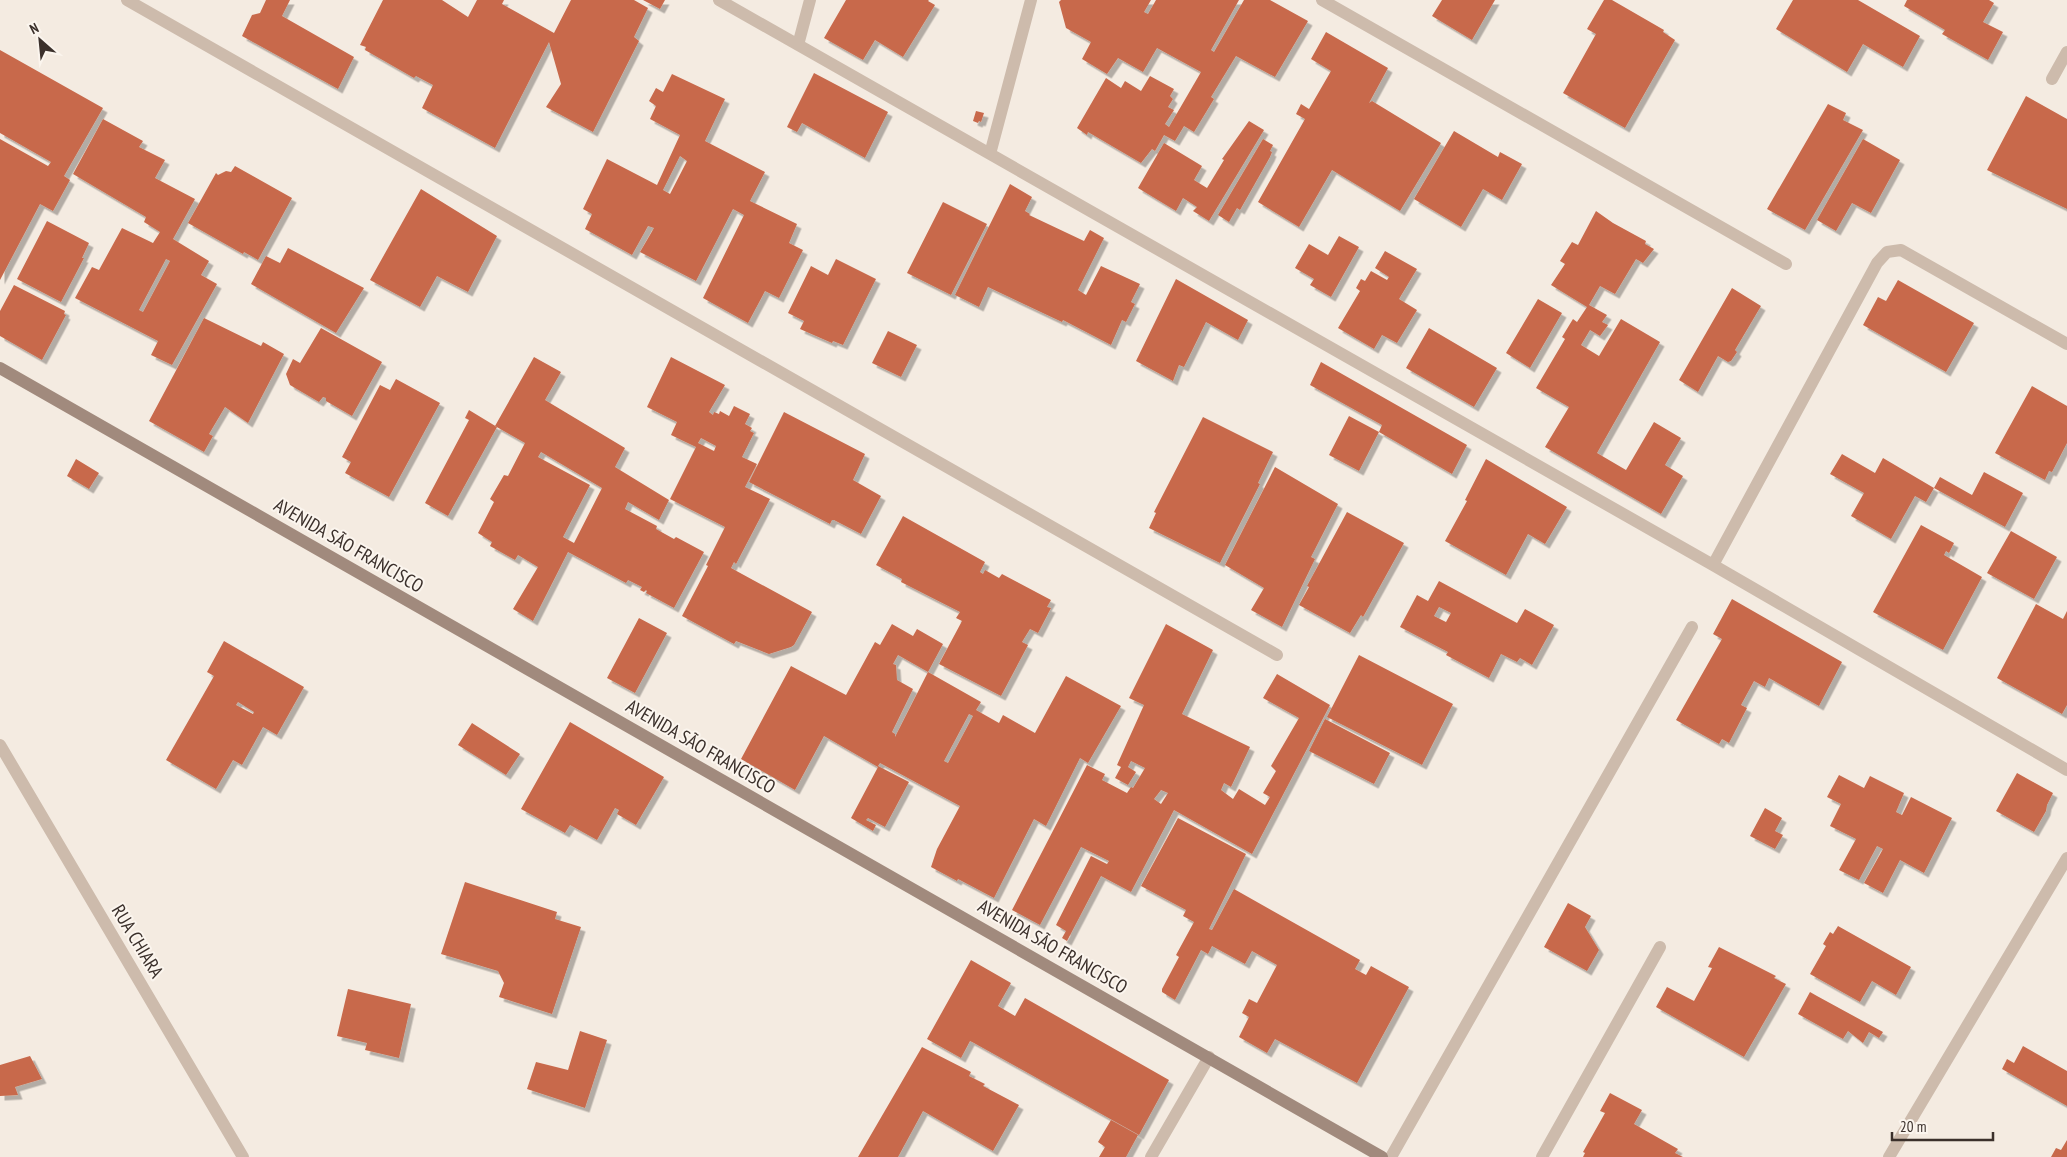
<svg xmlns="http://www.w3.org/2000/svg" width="2067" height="1157" font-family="'PT Sans Narrow',sans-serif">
	<defs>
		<filter id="shadow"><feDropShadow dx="4.5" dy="4.5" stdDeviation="0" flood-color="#0004"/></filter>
	</defs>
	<rect width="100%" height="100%" fill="#f4ebe1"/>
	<path fill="#c8694b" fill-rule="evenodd" filter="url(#shadow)" d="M266 0H290L282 16 354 57 338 89 242 36 252 15 260 13Z
		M383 0H442L468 17 477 0H504L502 4 554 33 571 0H634L648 8 634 37 639 41 593 132 546 107 561 84 549 42 495 148 422 108 433 85 416 76 414 78 365 50 366 47 360 45Z
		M643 0H665L660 9Z
		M846 0H929L928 1 935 5 903 57 875 40 863 60 824 38Z
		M1061 0H1151L1144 12 1148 14 1156 0H1239L1211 50 1214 52 1244 0H1270L1308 21 1275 77 1236 56 1211 97 1214 99 1194 132 1184 126 1175 141 1164 135 1155 151 1152 149 1141 163 1088 132 1087 135 1077 128 1106 78 1121 88 1125 81 1141 91 1150 76 1174 89 1170 96 1173 99 1168 107 1174 110 1165 124 1169 127 1201 72 1157 48 1143 72 1118 58 1107 74 1082 59 1091 42 1066 28 1059 2Z
		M1442 0H1495L1472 40 1432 16Z
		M1604 0H1612L1664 30 1663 32 1675 40 1625 128 1563 93 1596 34 1587 29Z
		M1793 0H1858L1920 36 1903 67 1863 44 1847 72 1776 29Z
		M1907 0H1989L1994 3 1983 22 2003 32 1988 60 1942 34 1945 30 1904 6Z
		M1326 32 1388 68 1369 103 1372 101 1441 143 1400 211 1332 170 1299 227 1258 202 1305 119 1296 114 1301 104 1309 109 1331 71 1311 59Z
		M0 50 103 108 64 176 70 180 53 211 40 204 0 280V139L48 166 51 162 0 133Z
		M814 73 888 112 865 158 802 123 797 132 787 127Z
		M672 74 725 99 705 141 765 172 750 201 797 224 789 243 803 250 779 298 765 291 748 323 703 298 744 215 733 209 696 281 640 252 654 228 648 226 632 255 585 229 592 214 583 209 607 159 657 185 680 135 650 119 656 106 649 101 656 88 663 92ZM680 156 687 161 670 194 663 190Z
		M2026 96 2067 119V209L1987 170Z
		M1828 104 1846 113 1843 120 1863 130 1805 230 1767 209Z
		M976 111 984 113 981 122 979 121 978 123 973 121Z
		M103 119 143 141 139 147 165 160 155 178 195 199 173 239 209 261 201 275 217 284 172 365 151 355 158 341 75 298 92 267 99 270 122 228 153 243 160 232 144 222 146 217 73 174ZM166 259 170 261 143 312 139 310Z
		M1249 121 1264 130 1209 221 1193 211 1197 207 1183 198 1176 211 1138 188 1164 143 1202 166 1194 180 1207 188 1224 160 1222 159Z
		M1454 131 1498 157 1500 152 1522 164 1502 200 1483 189 1461 227 1414 199Z
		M1263 139 1273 145 1270 151 1272 152 1270 157 1240 210 1237 208 1229 222 1218 215Z
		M1863 139 1900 160 1871 213 1852 203 1836 231 1817 220Z
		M235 166 292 198 258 260 244 252 243 254 188 223 216 173 218 175 226 171 231 172Z
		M1010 184 1032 197 1025 211 1030 214 1029 215 1084 241 1090 230 1104 238 1078 290 1086 295 1101 266 1140 284 1131 302 1135 304 1126 322 1122 320 1111 345 1063 320 1062 322 988 287 979 307 955 295Z
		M421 189 497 236 468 292 437 276 420 307 370 280Z
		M943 202 987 224 951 295 907 273Z
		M1596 211 1613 223 1646 241 1645 244 1654 249 1643 263 1636 259 1615 294 1600 286 1589 305 1607 315 1602 322 1608 325 1600 336 1590 330 1581 345 1599 356 1621 319 1660 342 1597 453 1626 470 1654 422 1681 438 1665 465 1683 476 1661 514 1545 447 1569 407 1536 388 1565 339 1562 337 1573 319 1577 322 1587 307 1551 285 1565 264 1560 261 1572 242 1578 245Z
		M47 221 89 243 82 258H84L61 302 17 279Z
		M1339 236 1359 247 1331 297 1310 285 1314 279 1295 268 1309 244 1328 255Z
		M288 248 364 288 336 333 251 284 266 256 280 263Z
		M1385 251 1417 269 1399 299 1417 310 1397 343 1382 335 1374 349 1338 328 1360 291 1356 288 1361 279 1365 281 1371 271 1387 280 1389 277 1375 268Z
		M836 259 876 279 843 345 833 341 832 343 800 329 804 321 788 313 811 266 828 275Z
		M1176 279 1248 320 1238 340 1206 322 1184 367 1179 365 1173 381 1136 361Z
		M1898 280 1974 323 1946 372 1863 325 1878 297 1886 301Z
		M14 285 65 311 64 314 66 315 42 360 0 336V311Z
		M1732 288 1761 306 1735 350 1737 352 1731 361 1728 362 1718 356 1698 392 1679 380Z
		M1538 299 1562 313 1530 368 1506 353Z
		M204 318 261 346 263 342 284 354 248 423 225 407 209 434 213 436 204 452 149 421Z
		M321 328 382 362 352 416 326 401V398L323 397 319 402 290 385 286 374 293 359 300 363Z
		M1429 328 1497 368 1474 407 1406 368Z
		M888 331 917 345 901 377 872 363Z
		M534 357 561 372 545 400 625 448 615 467 669 500 659 520 628 502 625 509 657 526 656 529 674 539 676 537 704 552 674 608 646 593 647 591 646 590 644 592 640 590 642 587 628 580 626 583 568 552 533 621 513 609 538 567 518 555 515 560 490 546 492 542 478 533 494 502 490 499 504 475 508 476 525 443 495 426ZM541 452 602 488 574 543 563 537 590 485 538 457Z
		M671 357 725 385 709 412 713 415 714 412 719 414 720 411 729 416 734 406 750 414 745 424 752 428 750 431 754 433 742 457 757 464 745 487 770 499 736 564 734 562 731 568 812 612 794 645 791 647 769 654 736 641 734 644 682 616 708 566 706 565 725 527 670 499 696 447 671 435 677 422 647 407ZM701 438 716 446 714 451 698 443Z
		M1321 362 1467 445 1452 474 1379 432 1382 425 1310 385Z
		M396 379 440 403 389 497 345 473 351 462 342 457 380 385 390 390Z
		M2032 386 2067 406V443L2052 472 2049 471 2045 480 1995 453Z
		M469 410 497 427 448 516 425 503 469 420 465 418Z
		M784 412 865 454 853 480 881 496 861 534 834 520H832L830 524 749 482Z
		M1349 416 1379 432 1359 471 1329 455Z
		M1203 417 1273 452 1258 483 1260 484 1220 563 1149 528 1156 513 1154 512Z
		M1842 454 1875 473 1883 458 1934 488 1940 477 1972 495 1984 472 2023 493 2005 527 1934 488 1926 502 1915 496 1891 539 1851 516 1864 493 1830 474Z
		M76 459 99 473 89 489 67 476Z
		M1486 459 1567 507 1545 544 1528 534 1506 575 1445 541 1467 501 1465 500Z
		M1275 467 1338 504 1311 557 1315 559 1282 627 1251 610 1264 588 1225 565Z
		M1347 512 1404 543 1363 617 1361 615 1350 633 1299 605 1309 587 1307 586Z
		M903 516 985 562 980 572 983 574 985 570 999 578 1002 574 1051 600 1047 607 1051 608 1038 633 1030 629 1022 642 1028 645 1001 696 939 664 962 621 956 618 960 612 901 582 902 579 876 565Z
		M1921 525 1954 543 1949 553 1946 551 1944 555 1982 577 1943 650 1873 612Z
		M2011 531 2057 557 2034 599 1987 573Z
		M1439 581 1517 623 1525 609 1554 625 1532 665 1520 658 1517 662 1501 654 1489 678 1446 655 1448 652 1400 627 1417 595 1428 601ZM1439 607 1451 613 1446 622 1434 616Z
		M1732 599 1842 662 1819 706 1769 678 1765 687 1754 681 1741 705 1747 708 1729 743 1722 739 1719 744 1676 720 1722 639 1713 634Z
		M2036 604 2063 619 2067 611V705L2062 714 1997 678Z
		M639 618 667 633 635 693 607 678Z
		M892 624 913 636 917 629 943 644 928 672 981 702 976 710 999 723 1003 715 1035 733 1066 676 1121 706 1088 763 1080 758 1046 826 1034 819 994 898 958 879 957 881 931 867 937 849 960 806 880 763 878 766 909 782 885 827 868 818 866 820 876 825 873 831 851 818 878 767 824 736 795 790 741 759 791 666 846 695 875 642 880 645ZM898 655 928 672 895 737V734L892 732 913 689 897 680 896 665 893 664ZM969 714 973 716 948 763 944 761Z
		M1166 624 1213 650 1182 714 1250 747 1231 787 1224 783 1221 790 1233 799 1239 789 1265 805 1270 797 1263 793 1276 771 1271 766 1299 718 1263 698 1277 674 1330 705 1252 854 1174 810 1131 892 1101 876 1067 941 1062 938 1066 931 1056 925 1091 856 1107 864 1109 861 1081 847 1040 925 1012 910 1087 765 1105 774 1102 780 1127 793 1131 787 1133 788 1145 768 1131 761 1128 767 1136 772 1128 785 1115 778 1121 767 1117 765 1144 705 1129 698ZM1161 790 1168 793 1161 804 1154 799Z
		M224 641 304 687 277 735 263 727 242 765 233 760 216 789 166 760 214 676 207 672ZM238 702 254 712 253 714 236 705Z
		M1359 655 1453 704 1422 765 1327 717Z
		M1325 719 1390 753 1374 784 1309 751Z
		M570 722 664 777 636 825 617 814 619 810 615 808 597 840 570 825 565 833 521 809Z
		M472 723 520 754 506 775 458 745Z
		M2017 773 2053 793 2047 805 2046 811 2034 832 1996 811Z
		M1839 775 1864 788 1870 776 1904 793 1896 812 1902 815 1911 797 1952 818 1924 873 1900 860 1883 893 1864 883 1883 849 1877 846 1859 880 1839 870 1856 839 1830 826 1841 804 1827 797Z
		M1765 808 1782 818 1775 831 1783 835 1775 849 1750 836Z
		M1178 818 1246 854 1209 929 1212 930 1234 889 1360 960 1355 969 1366 975 1371 966 1409 987 1357 1083 1275 1039 1267 1053 1239 1037 1249 1017 1242 1013 1249 999 1257 1003 1277 965 1252 951 1245 964 1212 946 1208 954 1201 950 1175 1000 1162 992V989L1179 957 1176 955 1194 922 1183 916 1186 910 1141 886Z
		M465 882 557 912 555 919 581 927 552 1014 499 997 504 983 498 971 441 954Z
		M1568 903 1591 916 1585 927 1599 950 1587 971 1544 947Z
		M1838 926 1911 967 1896 995 1872 981 1860 1002 1810 974 1826 946 1823 944 1830 932 1833 934Z
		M1719 947 1776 976 1774 978 1786 984 1744 1057 1656 1007 1667 987 1694 1001 1712 968 1708 967Z
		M971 960 1011 983 998 1006 1015 1016 1025 998 1169 1080 1139 1135 974 1043 970 1041 961 1058 927 1039Z
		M348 989 411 1004 399 1058 365 1050 367 1043 337 1036Z
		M1810 992 1817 996 1883 1032 1879 1038 1869 1032 1863 1043 1848 1031 1843 1039 1798 1014Z
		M580 1031 607 1040 585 1108 527 1089 536 1062 568 1070Z
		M2023 1046 2067 1071V1106L2002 1069 2007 1059 2014 1063Z
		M922 1047 971 1072 969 1076 985 1084 983 1086 1019 1105 993 1151 923 1111 898 1157H858Z
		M30 1056 42 1079 15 1087 18 1095 0 1096V1065Z
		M1610 1093 1642 1110 1634 1124 1678 1149 1675 1153 1683 1157H1583L1585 1153 1583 1152 1605 1113 1600 1111Z
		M1111 1120 1138 1135 1126 1157H1099L1105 1147 1098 1142Z
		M2067 1140V1157H2051L2056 1148 2061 1150Z"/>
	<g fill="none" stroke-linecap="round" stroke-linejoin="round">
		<path stroke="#cdbbac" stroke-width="12" d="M127 0 1277 655
			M719 0 1713 565 2067 770
			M1322 0 1786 264
			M798 45 810 0
			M2052 79 2067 52
			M990 154 1031 0
			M1713 565 1877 263 1887 252 1901 250 2067 344
			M0 745 243 1157
			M1151 1157 1209 1057
			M1391 1157 1692 627
			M1542 1157 1660 947
			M1889 1157 2067 858"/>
		<path stroke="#a18a7d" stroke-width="12" d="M0 368 1382 1157"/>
	</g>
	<g text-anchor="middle" stroke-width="4" stroke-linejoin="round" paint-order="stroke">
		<g font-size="19" fill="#3b302b" stroke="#fbf5ee">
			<text transform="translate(349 545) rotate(30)" y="7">AVENIDA SÃO FRANCISCO</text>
			<text transform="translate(701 746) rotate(30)" y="7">AVENIDA SÃO FRANCISCO</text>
			<text transform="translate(138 941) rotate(59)" y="7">RUA CHIARA</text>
			<text transform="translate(1053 946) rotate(30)" y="7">AVENIDA SÃO FRANCISCO</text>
		</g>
	</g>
	<g transform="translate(40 40) rotate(333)" stroke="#fbf5ee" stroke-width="4" paint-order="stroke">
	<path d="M0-4L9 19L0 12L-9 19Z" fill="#3b302b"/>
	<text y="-8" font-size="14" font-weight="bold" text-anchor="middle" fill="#3b302b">N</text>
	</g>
	<path d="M1892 1132v8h101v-8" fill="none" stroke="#3b302b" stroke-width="2.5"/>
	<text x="1900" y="1132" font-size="15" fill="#3b302b" stroke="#fbf5ee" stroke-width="4" paint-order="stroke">20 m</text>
</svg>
